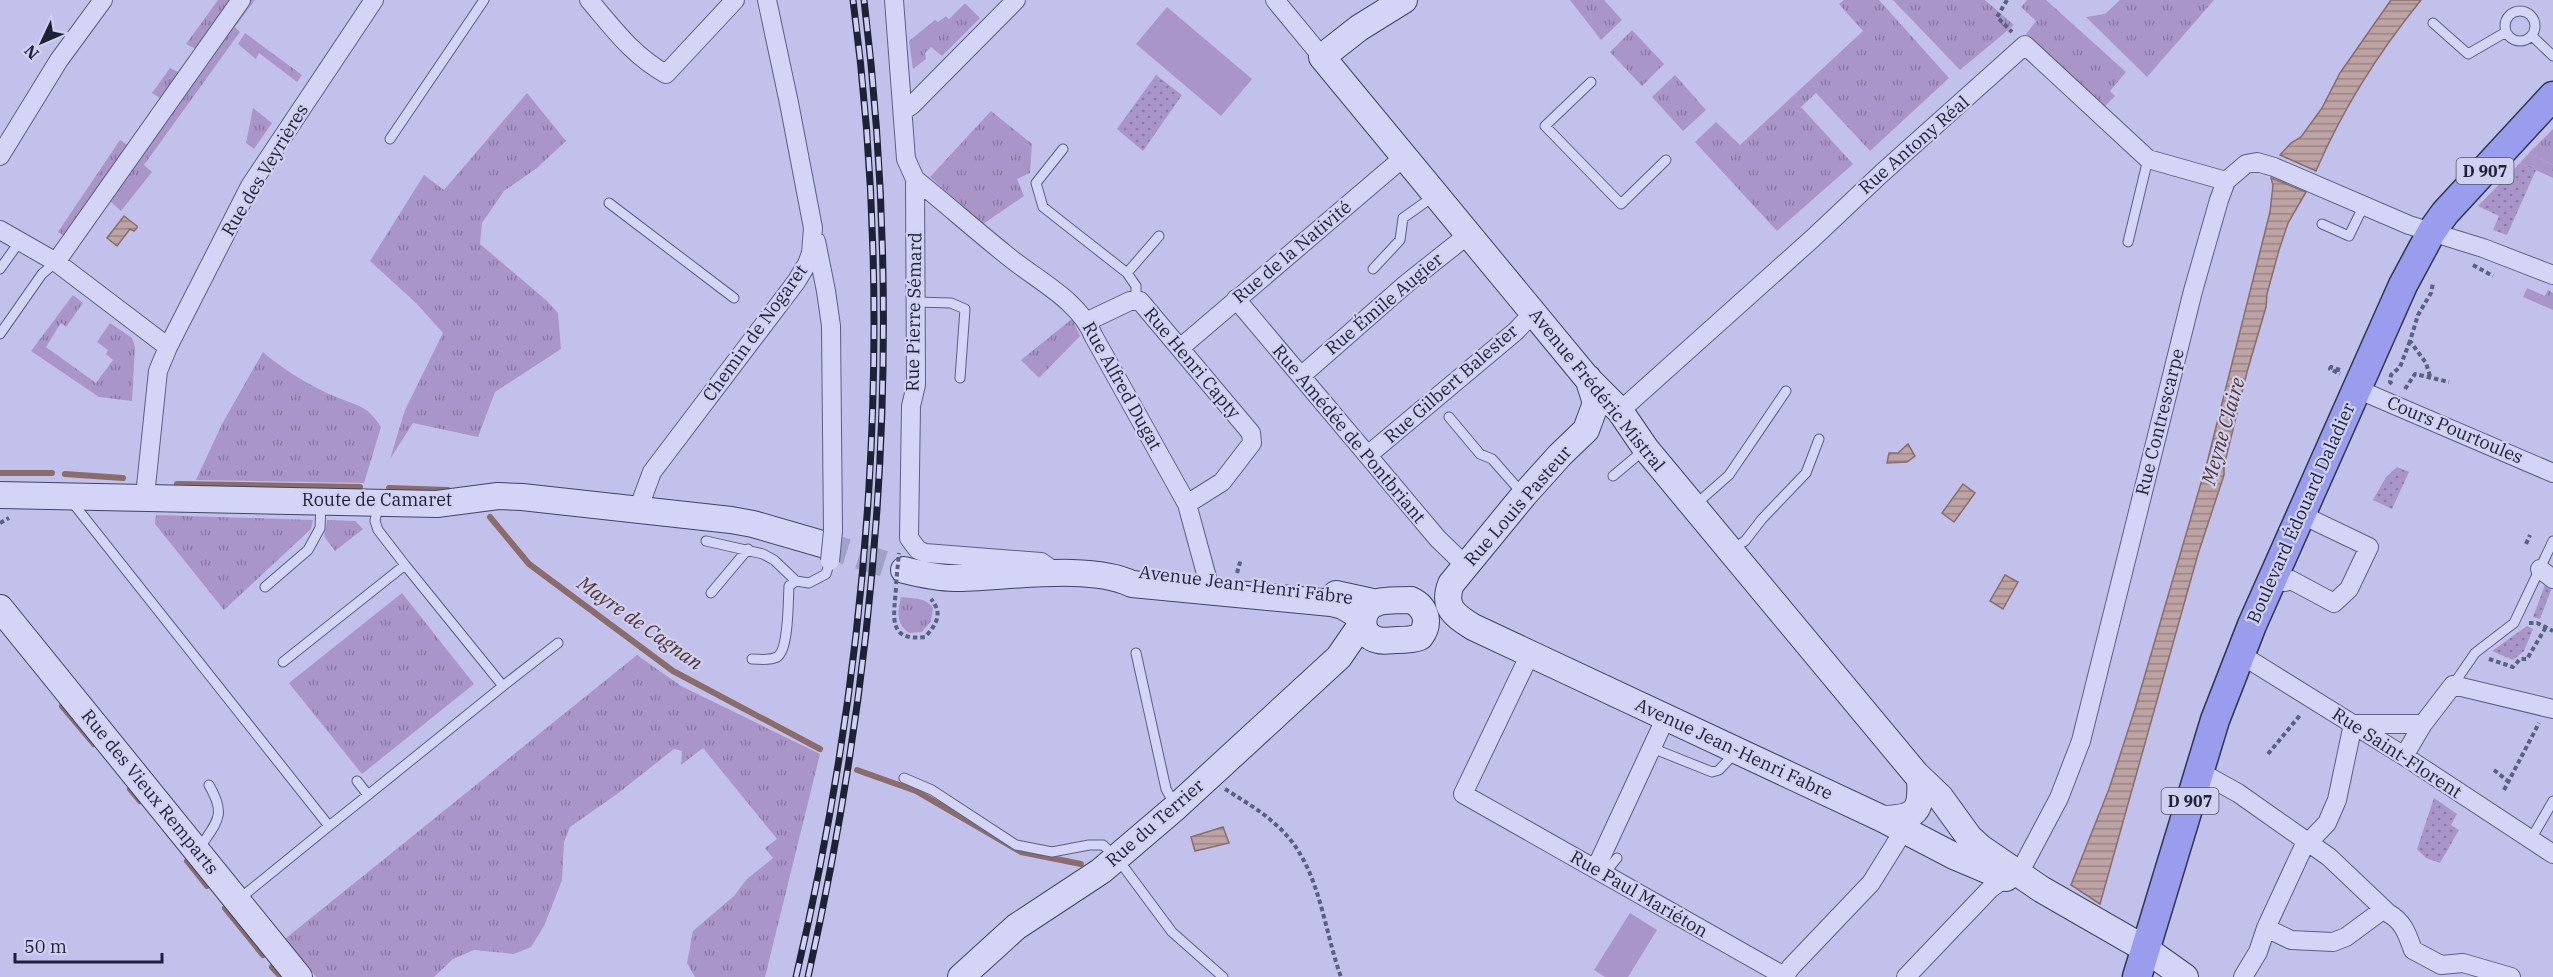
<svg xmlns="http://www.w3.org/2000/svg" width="2553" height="977" font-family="'IBM Plex Serif',serif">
	<defs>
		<pattern id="grass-tufts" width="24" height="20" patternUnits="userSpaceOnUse" patternTransform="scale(1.5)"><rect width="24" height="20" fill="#aa95c8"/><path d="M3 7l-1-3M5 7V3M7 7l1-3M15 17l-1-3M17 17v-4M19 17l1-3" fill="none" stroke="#8a79a3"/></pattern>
		<pattern id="forest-crowns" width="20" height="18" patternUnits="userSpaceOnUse" patternTransform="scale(1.5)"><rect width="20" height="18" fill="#aa95c8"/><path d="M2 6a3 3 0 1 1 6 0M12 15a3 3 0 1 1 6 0" fill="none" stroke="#8a79a3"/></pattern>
		<pattern id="garden-dots" width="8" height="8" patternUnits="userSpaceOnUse" patternTransform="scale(1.5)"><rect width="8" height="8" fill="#aa95c8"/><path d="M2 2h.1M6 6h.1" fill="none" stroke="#8a79a3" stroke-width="1.8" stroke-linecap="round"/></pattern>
		<pattern id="water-rules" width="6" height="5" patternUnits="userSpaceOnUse" patternTransform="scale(1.5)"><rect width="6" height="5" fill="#bda3a4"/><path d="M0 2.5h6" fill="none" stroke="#998486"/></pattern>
	</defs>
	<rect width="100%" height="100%" fill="#c1c1eb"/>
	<path fill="url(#grass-tufts)" d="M218 0H255L235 27 240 32 144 165 152 172 121 211 110 201 78 244 58 232 120 140 131 147 163 100 152 93 170 68 182 74 198 50 186 44Z
		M1570 0H1604L1622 20 1601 40Z
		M1844 0H1879L1949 78 1870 151 1816 93 1801 107 1853 164 1777 231 1695 142 1716 122 1740 145 1863 31 1839 4Z
		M1893 0H1985L2014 25 1960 70Z
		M2027 0H2046L2126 72 2110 91 2115 96 2105 106 2026 34 2036 21 2021 7Z
		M2120 0H2214L2147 77 2086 17 2105 14Z
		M964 4H966L980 18 942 56 931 47 925 53 926 59 913 69 909 41 935 20 938 22 946 16 949 19Z
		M1632 30 1664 64 1642 86 1610 52Z
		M245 33 302 75 297 82 259 53 256 59 238 44Z
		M1675 75 1706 110 1683 131 1652 97Z
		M527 93 566 141 537 168 504 191 482 223 480 244 546 300 558 313 561 349 495 392 478 437 413 423 390 459 405 410 443 333 416 303 370 261 424 175 444 190Z
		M253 108 272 123 254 149 246 143Z
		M991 111 1032 144 1030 173 1017 179 1024 196 983 224 930 177Z
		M2553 129V165L2529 153Z
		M2527 288 2545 296 2548 290 2553 293V310L2523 297Z
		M73 295 83 303 66 327 61 323 46 347 96 383 113 360 106 354 108 350 97 342 110 323 132 338 135 347 132 401 99 397 31 351Z
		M1072 319 1080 336 1039 378 1021 360Z
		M263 352C282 369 312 387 336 397 358 406 367 405 381 427L364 483 196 480 222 424Z
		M156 515 313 520 311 529 224 610 155 524Z
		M327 520 355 521 363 529 335 551 324 536Z
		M402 593 474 684 362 774 289 683Z
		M901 597C913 599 926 597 933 608L931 621 922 632 909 633C895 623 898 612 901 597Z
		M637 655 681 686 820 754 765 977H695L687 963 693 931 734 896 747 879 773 858 765 848 777 839 703 748 681 765 682 751 674 749 617 794 570 827 564 842 562 880 544 926 531 947 514 954 474 950 453 959 434 977H316L285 939Z"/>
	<path fill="url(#forest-crowns)" d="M2529 153 2553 165V178L2520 163Z"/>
	<path fill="url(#garden-dots)" d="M1156 75 1182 95 1143 151 1117 129Z
		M2520 163 2536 170 2507 235 2493 230 2499 216 2478 206Z
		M2397 467 2409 472 2392 509 2373 500 2386 477Z
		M2546 582 2553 585 2540 619 2533 617Z
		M2527 626 2533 629 2524 651 2513 660 2492 651Z
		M2434 798 2457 814 2451 825 2459 830 2440 863 2426 858 2417 849Z"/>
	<path fill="#aa95c8" d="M1167 7 1252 79 1221 116 1136 44Z
		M1630 913 1657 930 1628 977H1605L1594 970Z"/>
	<path fill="url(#water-rules)" stroke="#8b6c6b" stroke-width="1.5" d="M2391 0H2421C2379 52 2342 110 2316 171L2280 155 2291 143 2301 137 2322 108 2340 73Z
		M2271 178 2306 192 2288 223 2279 250 2267 294 2266 307 2247 372 2224 466V475L2198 554 2100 904 2071 885 2109 789 2135 709 2208 459 2270 212 2273 185Z
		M124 216 137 226V228L134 231 130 229 117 246 107 238Z
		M1908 444 1915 456 1907 462 1887 463 1889 453H1898Z
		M1963 484 1975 493 1954 522 1942 513Z
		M2005 575 2018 582 2003 609 1990 601Z
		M1223 827 1229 843 1195 851 1191 837Z"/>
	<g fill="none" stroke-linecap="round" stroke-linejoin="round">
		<path stroke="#8b6c6b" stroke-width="6" d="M0 473H52
			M65 474 123 478
			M177 484 360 487
			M389 488 448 490
			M490 517 529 564 673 671 820 749
			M62 706 94 744
			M857 770 916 791 1021 852 1081 864
			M130 789 140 801
			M187 861 207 886
			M225 908 263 955
			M272 967 281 977"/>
		<path stroke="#a0a1c6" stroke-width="26" stroke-dasharray="26 13" stroke-linecap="butt" d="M822 544 904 570"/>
		<defs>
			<path id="lane" d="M2505 26a15 15 0 1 1 30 0a15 15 0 1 1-30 0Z
				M2433 23 2468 54 2506 32
				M2532 36 2553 56
				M1591 82 1545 126 1621 204 1666 160
				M390 139 484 0
				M1063 149 1036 183 1043 207 1127 273
				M609 203 734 298
				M2322 224 2349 236 2364 205
				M2128 242 2148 159
				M0 269 20 241
				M1373 269 1400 240 1403 218 1434 196
				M1136 299V286L1127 273 1159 236
				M916 302 951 303 965 309 960 378
				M0 334 42 274 56 262
				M1449 417 1480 454 1492 459 1522 493
				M1613 476 1644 450
				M76 498V507L329 826 368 795
				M378 505 375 521 378 530 405 565
				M1695 505 1729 475 1786 391
				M706 541 763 554 774 560 796 581 809 583 826 574 830 561
				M1732 549 1745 541 1762 519 1806 473 1819 439
				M265 587 308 550 320 528 321 504
				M711 593 748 549
				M1136 653 1166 789 1175 805
				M752 659C760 659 769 661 777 657 789 650 788 601 789 586L796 581
				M283 662 405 565 503 686 368 795 357 781
				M2453 685 2475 653 2514 623 2553 541
				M503 686 558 643
				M1652 748 1712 772 1719 770 1736 752
				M904 778 932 790 1016 845 1052 852 1089 845H1103L1117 858 1172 932 1223 977
				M2531 839 2553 801
				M199 849C217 821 227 816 209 785
				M1605 873 1617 858
				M238 900 329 826"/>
			<path id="street" d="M589 0C613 28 633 56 666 74L735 0
				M894 0 906 159 915 179 916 385 911 406 909 538 918 550 925 553 1041 562 1054 571
				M1275 0 1322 57
				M904 110 912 105 1016 0
				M0 156 59 60 103 0
				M915 179C945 203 974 229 1004 253 1034 279 1079 299 1094 337L1187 504 1211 592
				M0 230 56 262 168 347
				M816 241 826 291 831 326 833 531
				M56 262 241 0
				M1236 299 1438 539 1466 566
				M1088 321 1130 301H1140L1251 433 1252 443 1222 482 1187 504
				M1180 348 1404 157
				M1301 376 1406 284 1469 234
				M2357 389 2553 473
				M1620 411 1812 239 1882 173 2025 45 2148 159 2226 181
				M1368 455 1516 331 1534 312
				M145 496 158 371 168 347 250 186 374 0
				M641 509 642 499 652 472 796 282 807 264 811 253 813 228 789 103 767 0
				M2540 569 2553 579
				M2271 580 2285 582 2291 580 2334 603 2349 589 2369 547 2300 514
				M1530 654 1463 794 1784 976
				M2240 654 2404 756 2553 854
				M2404 756 2423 724 2453 685 2553 709
				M2200 772 2238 793 2329 857 2388 913C2404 922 2407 934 2413 950L2441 965 2463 963 2511 977
				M1596 868 1666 717
				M2266 928 2291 940 2333 942 2346 937 2384 909
				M1784 977 1791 967 1871 883 1904 830
				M1906 977 1990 889 2024 864 2059 798 2081 741 2193 291 2219 200 2226 181 2246 164 2257 162 2274 167 2409 225 2483 248 2553 275
				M2243 977 2258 952 2266 928 2303 848 2327 823 2337 800 2353 724H2423"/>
			<path id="secondary" d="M1404 0 1359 28 1322 57 1587 378 1620 411 1646 449 1916 774 1940 797 1969 837 1981 848 2041 889 2147 950 2185 977
				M1588 378 1596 403 1586 430 1560 455 1524 495 1451 584C1442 607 1455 616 1473 627L1883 819 1954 856 2006 878
				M0 495 437 504 498 496 522 497 731 520 753 524 822 544
				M904 570C920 574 937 578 954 578 1002 578 1090 563 1132 584L1331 603 1343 606 1363 618
				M1336 594 1377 603
				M1411 600C1426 607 1431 623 1420 637 1412 640 1405 640 1397 640 1391 640 1384 642 1378 640 1358 636 1359 608 1378 602 1387 600 1401 600 1411 600Z
				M0 608 299 977
				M1883 819C1916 818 1922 812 1920 779
				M961 977 1016 927 1101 871 1176 807 1339 657 1363 622"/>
			<path id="primary" d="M2137 977 2215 720 2252 625 2403 285 2432 231 2445 213 2553 96"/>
		</defs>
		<use href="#lane" stroke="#596183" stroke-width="11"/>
		<use href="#street" stroke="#596183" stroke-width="20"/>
		<use href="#secondary" stroke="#3d4665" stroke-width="28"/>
		<use href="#primary" stroke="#2e3751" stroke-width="31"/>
		<path stroke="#596183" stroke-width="4" stroke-dasharray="4.5 3" stroke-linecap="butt" d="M2007 0 1997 17 2012 32
			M2473 265 2493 276
			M2340 370 2331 367 2330 369 2340 374
			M2430 376 2426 363 2410 341 2418 315 2431 293 2433 283
			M2392 384 2390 382 2391 375 2400 367 2410 341
			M2405 389 2415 374 2449 382
			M0 523 9 518
			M2526 544 2530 535
			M1237 573 1241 559
			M896 588C894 616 887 642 925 637 937 624 943 613 931 599
			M2529 623H2537L2553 631
			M2489 659 2513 667 2520 659H2527L2546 627
			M2268 754 2301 714
			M2494 770 2509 782
			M1225 789C1242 800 1260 810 1274 823 1320 861 1322 925 1341 977
			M2504 790 2539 723"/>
		<use href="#lane" stroke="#d3d4f6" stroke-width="9"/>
		<use href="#street" stroke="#d3d4f6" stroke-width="18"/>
		<use href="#secondary" stroke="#d3d4f6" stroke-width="26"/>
		<use href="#primary" stroke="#9a9ced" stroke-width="28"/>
		<defs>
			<path id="rail" d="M796 977C871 659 896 324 853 0
				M808 977C880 657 904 327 864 0"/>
		</defs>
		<use href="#rail" stroke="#1d2234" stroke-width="7"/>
		<use href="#rail" stroke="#d0d0f3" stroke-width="4.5" stroke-dasharray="14" stroke-linecap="butt"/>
		<defs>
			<path id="street-bridge" d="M830 561 833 531"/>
		</defs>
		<use href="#street-bridge" stroke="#596183" stroke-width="20" stroke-linecap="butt"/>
		<path stroke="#596183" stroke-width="4" stroke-dasharray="4.5 3" stroke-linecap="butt" d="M896 584 899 553"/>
		<use href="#street-bridge" stroke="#d3d4f6" stroke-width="18"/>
	</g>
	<g text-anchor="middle" stroke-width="4.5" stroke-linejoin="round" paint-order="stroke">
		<g fill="#d0d0f3" stroke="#53566d" stroke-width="1.5">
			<rect x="2456.5" y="158" width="57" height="26" rx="4.5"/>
			<rect x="2161.5" y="788" width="57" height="26" rx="4.5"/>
		</g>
		<g font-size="16" font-weight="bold" fill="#1d2234">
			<text x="2485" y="177">D 907</text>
			<text x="2190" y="807">D 907</text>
		</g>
		<g font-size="18" fill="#1d2234" stroke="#d0d0f3">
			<text transform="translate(1914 145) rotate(-41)" y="6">Rue Antony Réal</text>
			<text transform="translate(265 170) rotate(-59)" y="6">Rue des Veyrières</text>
			<text transform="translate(1292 252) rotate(-40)" y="6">Rue de la Nativité</text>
			<text transform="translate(1384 304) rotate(-40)" y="6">Rue Émile Augier</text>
			<text transform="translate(914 312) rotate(-89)" y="6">Rue Pierre Sémard</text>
			<text transform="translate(755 333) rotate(-54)" y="6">Chemin de Nogaret</text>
			<text transform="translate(1192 363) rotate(50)" y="6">Rue Henri Capty</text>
			<text transform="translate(1451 384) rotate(-41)" y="6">Rue Gilbert Balester</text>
			<text transform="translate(1122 386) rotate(61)" y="6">Rue Alfred Dugat</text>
			<text transform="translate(1597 390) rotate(51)" y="6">Avenue Frédéric Mistral</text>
			<text transform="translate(2160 422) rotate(-76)" y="6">Rue Contrescarpe</text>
			<text transform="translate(2455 430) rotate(23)" y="6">Cours Pourtoules</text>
			<text transform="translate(1349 434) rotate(50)" y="6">Rue Amédée de Pontbriant</text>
			<text x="377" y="506">Route de Camaret</text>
			<text transform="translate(1518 506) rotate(-49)" y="6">Rue Louis Pasteur</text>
			<text transform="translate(2301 513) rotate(-66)" y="6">Boulevard Édouard Daladier</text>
			<text transform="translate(1246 585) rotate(7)" y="6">Avenue Jean-Henri Fabre</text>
			<text transform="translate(1734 749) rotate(25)" y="6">Avenue Jean-Henri Fabre</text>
			<text transform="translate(2397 753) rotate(33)" y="6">Rue Saint-Florent</text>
			<text transform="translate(150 792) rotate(51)" y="6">Rue des Vieux Remparts</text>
			<text transform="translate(1155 823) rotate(-41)" y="6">Rue du Terrier</text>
			<text transform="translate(1639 894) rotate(30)" y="6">Rue Paul Mariéton</text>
		</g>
		<g font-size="20" font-style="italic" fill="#53352d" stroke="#d0d0f3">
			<text transform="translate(2223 431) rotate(-74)" y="7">Meyne Claire</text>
			<text transform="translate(640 623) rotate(35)" y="7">Mayre de Cagnan</text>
		</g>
	</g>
	<g transform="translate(42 42) rotate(226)" stroke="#d0d0f3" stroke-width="4.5" paint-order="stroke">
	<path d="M0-4.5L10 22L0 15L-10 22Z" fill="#1d2234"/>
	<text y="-9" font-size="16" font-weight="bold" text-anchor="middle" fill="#1d2234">N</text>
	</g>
	<path d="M15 953v9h147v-9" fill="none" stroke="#1d2234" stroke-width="3"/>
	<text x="24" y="953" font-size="18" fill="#1d2234" stroke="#d0d0f3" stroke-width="4.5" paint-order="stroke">50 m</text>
</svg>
